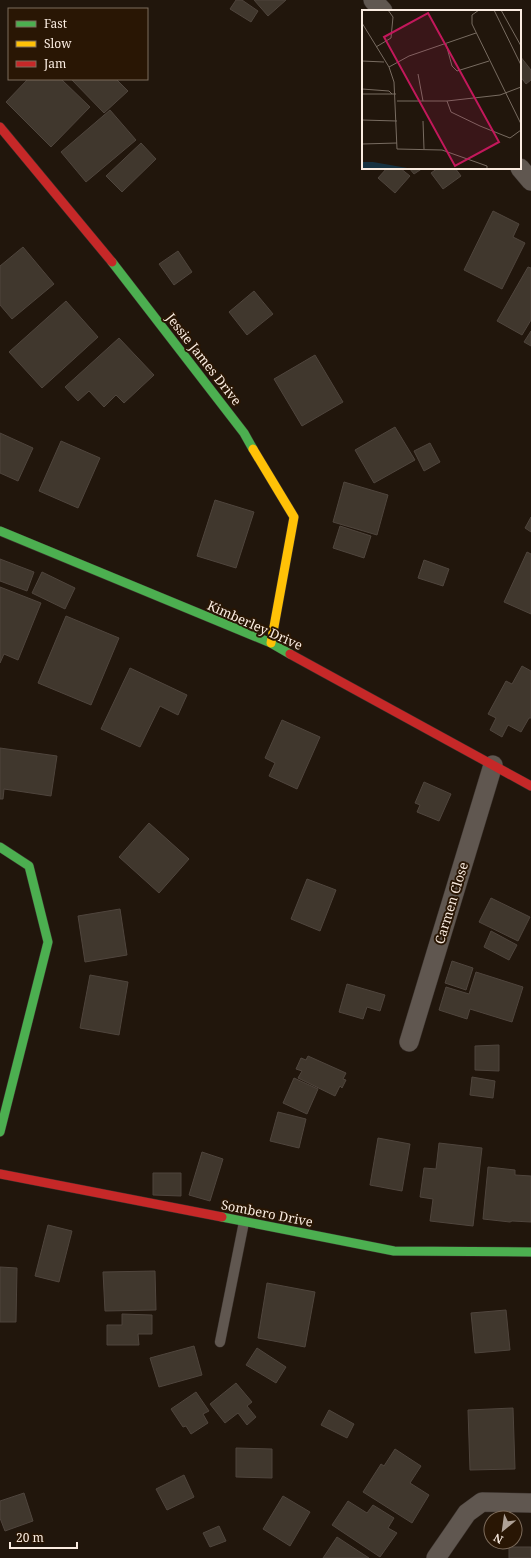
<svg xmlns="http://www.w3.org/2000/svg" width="531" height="1558" font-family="'Noto Serif',serif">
	<rect width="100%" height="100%" fill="#21160c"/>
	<path fill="#40372d" stroke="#4f453d" d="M236 0H242L258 11 251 22 230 9Z
		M254 0H286L268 16Z
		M520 56 531 70V80L526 84 520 76Z
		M28 79H61L90 107 51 147 6 102Z
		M71 79H116L128 91 104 113Z
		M110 110 136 140 86 182 61 152Z
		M141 143 156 159 122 192 106 176Z
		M387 168H400L410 176 395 193 378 178Z
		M409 168H423L414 174Z
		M438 168H455L461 176 443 189 431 173Z
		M493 211 519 224 513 237 525 243 502 289 464 270Z
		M23 247 54 284 12 319 0 305V266Z
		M178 251 192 272 174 285 159 264Z
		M528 267 531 268V320L522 335 497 321Z
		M254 291 273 314 247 335 229 312Z
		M66 301 98 337 42 388 9 352Z
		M531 331V346L524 342Z
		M119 338 154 375 124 403 116 395 104 407 89 391 78 401 65 387Z
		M315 355 343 402 302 426 274 379Z
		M395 427 415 460 374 483 355 450Z
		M0 433 33 448 18 481 0 473Z
		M61 441 100 458 78 508 39 491Z
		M430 443 440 462 424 471 414 451Z
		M344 482 388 495 377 535 333 522Z
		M215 500 254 512 236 568 197 556Z
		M531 517V532L525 528Z
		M340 526 371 536 364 558 333 548Z
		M527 552 531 554V614L504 602Z
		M0 559 34 572 27 591 0 581Z
		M424 560 449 569 443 586 418 578Z
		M42 572 75 588 65 609 32 593Z
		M0 587 41 603 18 660 4 654 0 663Z
		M66 616 119 638 91 705 38 683Z
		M522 666 531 671V718H529L521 732 508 725 502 737 490 730 496 718 488 714 506 681 512 684Z
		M130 668 187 695 178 715 160 706 140 747 101 729Z
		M282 720 320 737 297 789 269 776 275 763 265 758Z
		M0 748 57 756 51 796 4 789 3 799H0Z
		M424 782 451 794 439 821 417 812 420 805 415 803Z
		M149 823 189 859 159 893 119 857Z
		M307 879 336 890 320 931 291 919Z
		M491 898 530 917 518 941 479 922Z
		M120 909 127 955 85 962 78 916Z
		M491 931 517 945 509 960 484 947Z
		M452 961 473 968 466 990 445 983Z
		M476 972 523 987 512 1022 470 1009 467 1019 439 1010 446 987 469 994Z
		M90 975 128 982 119 1035 80 1028Z
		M347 984 385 995 380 1011 367 1007 363 1019 339 1012Z
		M499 1045V1071L475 1070V1046Z
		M308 1056 346 1073 343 1079 346 1080 342 1088 340 1086 335 1096 298 1078 302 1071 296 1069 301 1058 306 1060Z
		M472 1077 495 1081 493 1098 470 1095Z
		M294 1078 318 1089 307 1114 283 1103Z
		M278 1112 306 1119 299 1148 270 1141Z
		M378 1138 410 1144 402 1191 370 1185Z
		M439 1143 482 1148 473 1226 430 1221 433 1199 420 1197 424 1168 436 1169Z
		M202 1152 223 1159 210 1201 189 1195Z
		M488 1167 515 1170V1175L531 1176V1222L512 1221 510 1222 483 1219Z
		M153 1173H181V1196L153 1195Z
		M48 1225 72 1231 59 1282 35 1276Z
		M0 1267 17 1268 16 1322H0Z
		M155 1271 156 1310 105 1311 103 1272Z
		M267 1283 315 1292 305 1347 258 1338Z
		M506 1310 510 1350 475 1353 471 1313Z
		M122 1314 152 1315V1334H138L139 1345H107V1325H122Z
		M194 1346 202 1375 159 1387 150 1358Z
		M257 1348 286 1367 276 1383 246 1365Z
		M236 1383 252 1402 247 1406 256 1417 247 1425 238 1413 225 1423 210 1404Z
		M196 1392 209 1411 203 1414 208 1423 191 1434 186 1426 183 1427 171 1409Z
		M513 1408 515 1469 470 1470 468 1410Z
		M329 1410 354 1424 347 1438 321 1425Z
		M236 1448 272 1449V1478L236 1477Z
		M395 1449 421 1466 410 1483 429 1495 412 1523 363 1492 381 1464 384 1466Z
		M184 1475 194 1497 167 1510 156 1489Z
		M24 1493 33 1521 5 1531 0 1518V1501Z
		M283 1496 310 1512 290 1546 263 1529Z
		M348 1501 367 1513 373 1505 394 1518 388 1528 397 1533 380 1557 332 1525Z
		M219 1526 226 1541 210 1547 203 1533Z
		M337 1537 369 1558H323Z
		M509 1547H531V1558H509Z"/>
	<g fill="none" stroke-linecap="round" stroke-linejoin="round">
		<defs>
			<path id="lane" d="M220 1342 244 1222"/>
			<path id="street" d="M373 0 383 11
				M520 168 531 181
				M409 1042 493 765
				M436 1558 467 1513 482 1502 531 1503"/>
			<path id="fast" d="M112 262 244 433 253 449
				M0 531 271 643 290 654
				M0 847 29 866 48 942 0 1132
				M222 1217 394 1251 531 1252"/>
			<path id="slow" d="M253 449 294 517 271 643"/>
			<path id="jam" d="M0 127 112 262
				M290 654 531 786
				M0 1174 222 1217"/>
		</defs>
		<use href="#lane" stroke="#3a312c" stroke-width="11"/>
		<use href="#street" stroke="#3a312c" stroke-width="20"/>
		<use href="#fast" stroke="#3a312c" stroke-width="10"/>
		<use href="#slow" stroke="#3a312c" stroke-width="10"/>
		<use href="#jam" stroke="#3a312c" stroke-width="10"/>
		<use href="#lane" stroke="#605750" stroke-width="10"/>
		<use href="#street" stroke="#605750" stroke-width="19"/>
		<use href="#fast" stroke="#4caf50" stroke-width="9"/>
		<use href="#slow" stroke="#ffc107" stroke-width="9"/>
		<use href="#jam" stroke="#c62828" stroke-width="9"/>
	</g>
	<g text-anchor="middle" stroke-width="4" stroke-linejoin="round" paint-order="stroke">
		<g font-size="13" fill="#faece1" stroke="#291604">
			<text transform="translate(204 359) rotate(52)" y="5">Jessie James Drive</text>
			<text transform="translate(255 625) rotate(24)" y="5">Kimberley Drive</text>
			<text transform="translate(451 903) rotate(-73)" y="5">Carmen Close</text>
			<text transform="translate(267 1213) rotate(11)" y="5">Sombero Drive</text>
		</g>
	</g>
	<g transform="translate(362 10)">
		<rect width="159" height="159" fill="#21160c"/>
		<path d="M0 152H11L51 159H0Z" fill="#173241"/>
		<path fill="none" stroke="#786c61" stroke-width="1" d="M117 0 110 5V14L159 114M132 0 159 55M139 0 159 36M0 13 27 57 32 72 35 139 80 140 125 156V159M84 34 90 56 95 61 127 51M14 37 29 28 31 7 26 0M0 51 22 52M27 57 47 46 114 23M56 64 61 91M0 79 27 81 30 84M0 84H34M35 91H85L138 85 159 77M85 91 89 102 118 116 148 128 159 120M0 110 35 111M61 111 62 139M0 134 35 133"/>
		<path fill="#c2185b" fill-opacity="0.15" stroke="#c2185b" stroke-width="2" d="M66 3 137 132 93 156 22 27Z"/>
		<rect width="159" height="159" fill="none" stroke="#faece1" stroke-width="2"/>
	</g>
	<rect x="8" y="8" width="140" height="72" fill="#291604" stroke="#7d6c5c"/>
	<rect x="16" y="21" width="20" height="6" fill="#4caf50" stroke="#7d6c5c"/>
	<text x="44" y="28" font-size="12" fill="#faece1">Fast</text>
	<rect x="16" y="41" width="20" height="6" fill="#ffc107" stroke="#7d6c5c"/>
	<text x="44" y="48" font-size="12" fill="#faece1">Slow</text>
	<rect x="16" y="61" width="20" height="6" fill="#c62828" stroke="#7d6c5c"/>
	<text x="44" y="68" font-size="12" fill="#faece1">Jam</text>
	<g transform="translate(503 1530) rotate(209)"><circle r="19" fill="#291604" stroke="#7d6c5c"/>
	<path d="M0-3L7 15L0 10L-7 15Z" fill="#aea196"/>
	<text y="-6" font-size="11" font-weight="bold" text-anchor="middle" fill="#faece1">N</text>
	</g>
	<path d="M10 1542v6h67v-6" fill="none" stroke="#faece1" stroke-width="2"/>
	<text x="16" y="1542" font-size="12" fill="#faece1" stroke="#291604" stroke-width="3" paint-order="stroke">20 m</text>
</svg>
